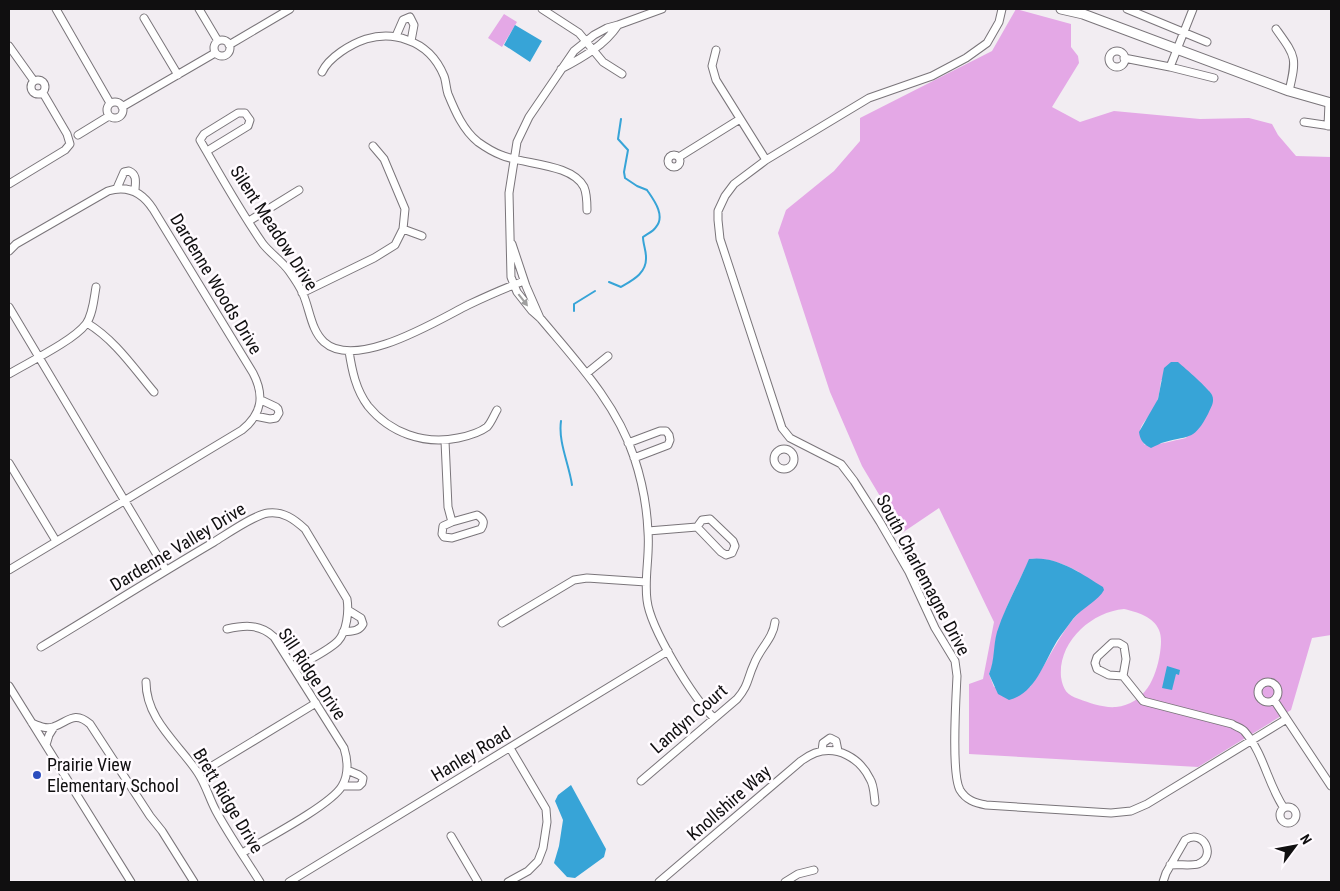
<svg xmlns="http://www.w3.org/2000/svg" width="1340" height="891" font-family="'Roboto Condensed',sans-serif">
	<rect width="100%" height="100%" fill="#f2edf2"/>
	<path fill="#e4a8e6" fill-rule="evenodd" d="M1016 9 1071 24V47L1078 56 1079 63 1052 107 1080 122 1114 111 1200 119 1249 118 1272 124 1278 135 1296 156 1331 157V635L1312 638 1291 710 1198 767 969 754V684L983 679 994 622 939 508 902 533 862 466 830 392 778 233 786 210 834 171 860 141V118L992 51ZM1161 380 1200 383 1209 391 1186 438C1172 441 1159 445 1145 445 1132 428 1147 422 1155 407 1159 398 1160 389 1161 380ZM1030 559C1046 557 1065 564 1079 572L1087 605C1061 627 1050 660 1030 687H994L989 674C996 661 993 646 998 632 1005 607 1018 583 1030 559ZM1124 609C1137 612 1154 617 1159 630 1162 637 1161 646 1160 653 1156 678 1145 704 1116 707 1103 708 1090 703 1079 699 1067 695 1063 690 1061 677 1058 642 1091 612 1124 609Z
		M504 14 517 22 502 47 488 38Z"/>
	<path fill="#37a4d7" d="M515 25 542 41 530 62 504 45Z
		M1171 362H1178C1186 369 1208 388 1212 395 1215 402 1211 407 1208 414 1194 440 1191 435 1165 442 1160 443 1156 446 1151 448 1143 444 1140 440 1139 432L1158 399 1164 368Z
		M1029 559C1056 555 1082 574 1103 587L1104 590C1099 600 1082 608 1073 619 1068 626 1062 633 1057 641 1044 662 1036 693 1009 700L998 694 989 674C995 660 993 646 997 632 1005 607 1019 583 1029 559Z
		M1167 666 1180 670 1179 675 1176 674 1172 690 1162 688Z
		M571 785 606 849 604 857 575 878 567 877 554 863 559 846 563 820 555 801 558 795Z"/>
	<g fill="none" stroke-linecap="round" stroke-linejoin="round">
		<path stroke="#37a4d7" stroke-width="2" d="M609 282 621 287C633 280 647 273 646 257 646 250 643 244 643 237 647 234 654 231 656 227 666 215 653 199 647 190L637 186 625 178 624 172 628 150 618 139 621 119
			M574 311V304L595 291
			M561 421C558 442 569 464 572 485"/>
		<defs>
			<path id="minor" d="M56 9 110 103
				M199 9 218 41
				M542 9 579 33 603 62 622 74
				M1002 9 999 22 987 43 966 58 932 76 869 98 766 160 734 184 725 196 718 211V220L720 239 782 428 790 438 841 464 854 481 880 522 909 572 935 628 955 661 957 676C956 698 951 774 960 790 966 800 975 803 986 805L1111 813 1131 811 1147 804 1285 720
				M1127 9 1207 42
				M144 18 178 75
				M618 25 662 9
				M1276 29C1296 57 1297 57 1289 91
				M396 36 403 20 410 17 414 25 411 41
				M214 48a8 8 0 1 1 16 0a8 8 0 1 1-16 0Z
				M229 45 290 9
				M9 46 34 81
				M716 50 712 66 716 80 766 160
				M1109 59a8 8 0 1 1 16 0a8 8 0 1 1-16 0Z
				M1124 58 1170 67 1214 78
				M1170 67 1193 9
				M561 69C582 58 605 45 618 25L607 28 594 35 574 51 529 117 517 142 509 193 511 277 517 292 532 311 541 319C577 362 616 403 634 457 642 481 647 507 648 532 650 555 644 578 647 600 650 628 693 698 714 718
				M322 72C329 57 351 44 366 39 380 35 394 35 407 40 425 46 437 59 444 76 446 81 446 88 448 94 455 111 463 130 478 142 485 147 493 152 501 155 524 165 571 163 584 187 587 194 587 202 587 210
				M31 87a7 7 0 1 1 14 0a7 7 0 1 1-14 0Z
				M107 110a8 8 0 1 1 16 0a8 8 0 1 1-16 0Z
				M122 107 215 53
				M1304 122 1331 126
				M1328 126 1329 103
				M78 135 109 116
				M207 151 248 126 250 120 245 113H238L204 134 200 140C220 175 240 211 263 244 271 254 282 261 289 271 294 278 300 287 303 294 310 310 311 330 324 342 356 371 438 320 468 305 487 296 505 288 524 281
				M668 161a6 6 0 1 1 12 0a6 6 0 1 1-12 0Z
				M679 157 740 119
				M9 184 65 150 70 144 67 134 43 93
				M117 188 124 172 129 171C138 175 135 183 135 191
				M249 221 299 190
				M403 229 422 236
				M512 244 526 286 540 318
				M9 251 16 244 108 191C127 185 142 192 153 209L253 373C265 396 262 414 242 430L9 570
				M302 293 374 258 395 245 403 229 405 209 384 159 373 146
				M9 307 166 570
				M87 323C115 340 133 367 154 392
				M349 351C352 371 356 390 368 406 390 433 424 445 458 438 468 436 479 433 487 427 491 423 494 415 497 410
				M587 373 608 356
				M9 374C29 362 73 341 86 324 93 314 94 298 96 287
				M255 416 270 419 276 418 279 413 278 409 276 407 261 400
				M445 441 448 507 452 522 443 526 442 534 444 537 452 538 481 529C485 523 484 519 477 515L452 522
				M628 443 660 431H666L669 435 670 440 668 445 634 458
				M774 459a10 10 0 1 1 20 0a10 10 0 1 1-20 0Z
				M9 463 56 541
				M648 531 697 527 721 552 726 555 732 553 735 546 733 541 710 519 702 520 697 527
				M502 623 574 580 587 578 646 582
				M227 629C245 625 260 624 274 637L344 748C348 761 349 774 342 786 331 805 264 840 242 853
				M343 632C351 631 359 632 363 624L361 618 348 610
				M41 647C99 612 156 576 214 542 227 534 254 515 268 513 283 511 294 519 305 529L347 599C349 611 347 631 338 641 328 651 307 661 294 668
				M1123 676 1109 675 1097 669 1095 663 1097 657 1112 643H1119L1124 646 1126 659 1123 676 1143 701 1232 724C1236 727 1242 728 1245 732 1264 754 1268 785 1284 808
				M146 682C146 720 179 744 198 773 206 785 209 798 216 811 229 835 245 858 260 882
				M1258 692a10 10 0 1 1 20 0a10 10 0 1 1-20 0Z
				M9 686 131 882
				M1274 700 1331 786
				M32 723C39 726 45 729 53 727 68 722 74 710 90 724L150 816 162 831 194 882
				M46 745 49 735 54 727
				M822 751 823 743 830 738 836 741 838 751
				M199 774 316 703
				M641 781 737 699C749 685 747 679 754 664 760 648 773 639 775 622
				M342 786H359L362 783 363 778 359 775 347 770
				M1280 815a8 8 0 1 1 16 0a8 8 0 1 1-16 0Z
				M451 836 478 882
				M289 882 668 651
				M508 882 528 871 538 861 543 848 547 822 546 809 510 748
				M659 882 801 761C805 758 810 755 815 753 837 745 860 758 870 779 874 785 874 795 875 802
				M785 882 798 874 814 870
				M1163 882 1166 873 1185 840C1204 828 1217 857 1198 864 1192 866 1178 864 1170 865"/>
			<path id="major" d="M1061 9 1083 14 1289 91 1331 103"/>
		</defs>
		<use href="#minor" stroke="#7a757a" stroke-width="9"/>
		<use href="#major" stroke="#7a757a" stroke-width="11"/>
		<use href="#minor" stroke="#fff" stroke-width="7"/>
		<use href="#major" stroke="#fff" stroke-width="9"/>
	</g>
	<defs><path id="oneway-solid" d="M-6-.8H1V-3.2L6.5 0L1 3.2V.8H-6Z" transform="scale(1.25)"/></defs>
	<use fill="#9f9f9f" href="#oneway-solid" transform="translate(523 300) rotate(52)"/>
	<circle fill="#2c4ebe" stroke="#fffbff" stroke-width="2" cx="37" cy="775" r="5"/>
	<g text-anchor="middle" stroke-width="5" stroke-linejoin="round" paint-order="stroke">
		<g font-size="18" fill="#100f10" stroke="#fffbff">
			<text transform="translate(274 228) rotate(57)" y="6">Silent Meadow Drive</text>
			<text transform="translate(216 284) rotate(59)" y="6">Dardenne Woods Drive</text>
			<text transform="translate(178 547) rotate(-31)" y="6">Dardenne Valley Drive</text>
			<text transform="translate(923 575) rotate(62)" y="6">South Charlemagne Drive</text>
			<text transform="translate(312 674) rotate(56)" y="6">Sill Ridge Drive</text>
			<text transform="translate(689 719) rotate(-41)" y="6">Landyn Court</text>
			<text transform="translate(471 754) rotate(-31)" y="6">Hanley Road</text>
			<text transform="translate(228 801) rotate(59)" y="6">Brett Ridge Drive</text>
			<text transform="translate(729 803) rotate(-41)" y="6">Knollshire Way</text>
		</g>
		<g font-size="18" fill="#100f10" stroke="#fffbff" text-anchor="start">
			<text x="47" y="771">Prairie View<tspan x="47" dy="21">Elementary School</tspan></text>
		</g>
	</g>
	<rect width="1340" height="891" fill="none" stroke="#100f10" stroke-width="20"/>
	<g transform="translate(1295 846) rotate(58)" stroke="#fffbff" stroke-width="4" paint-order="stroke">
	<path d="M0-4L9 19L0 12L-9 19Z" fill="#100f10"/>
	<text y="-8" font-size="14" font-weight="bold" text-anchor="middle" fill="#100f10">N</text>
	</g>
</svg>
